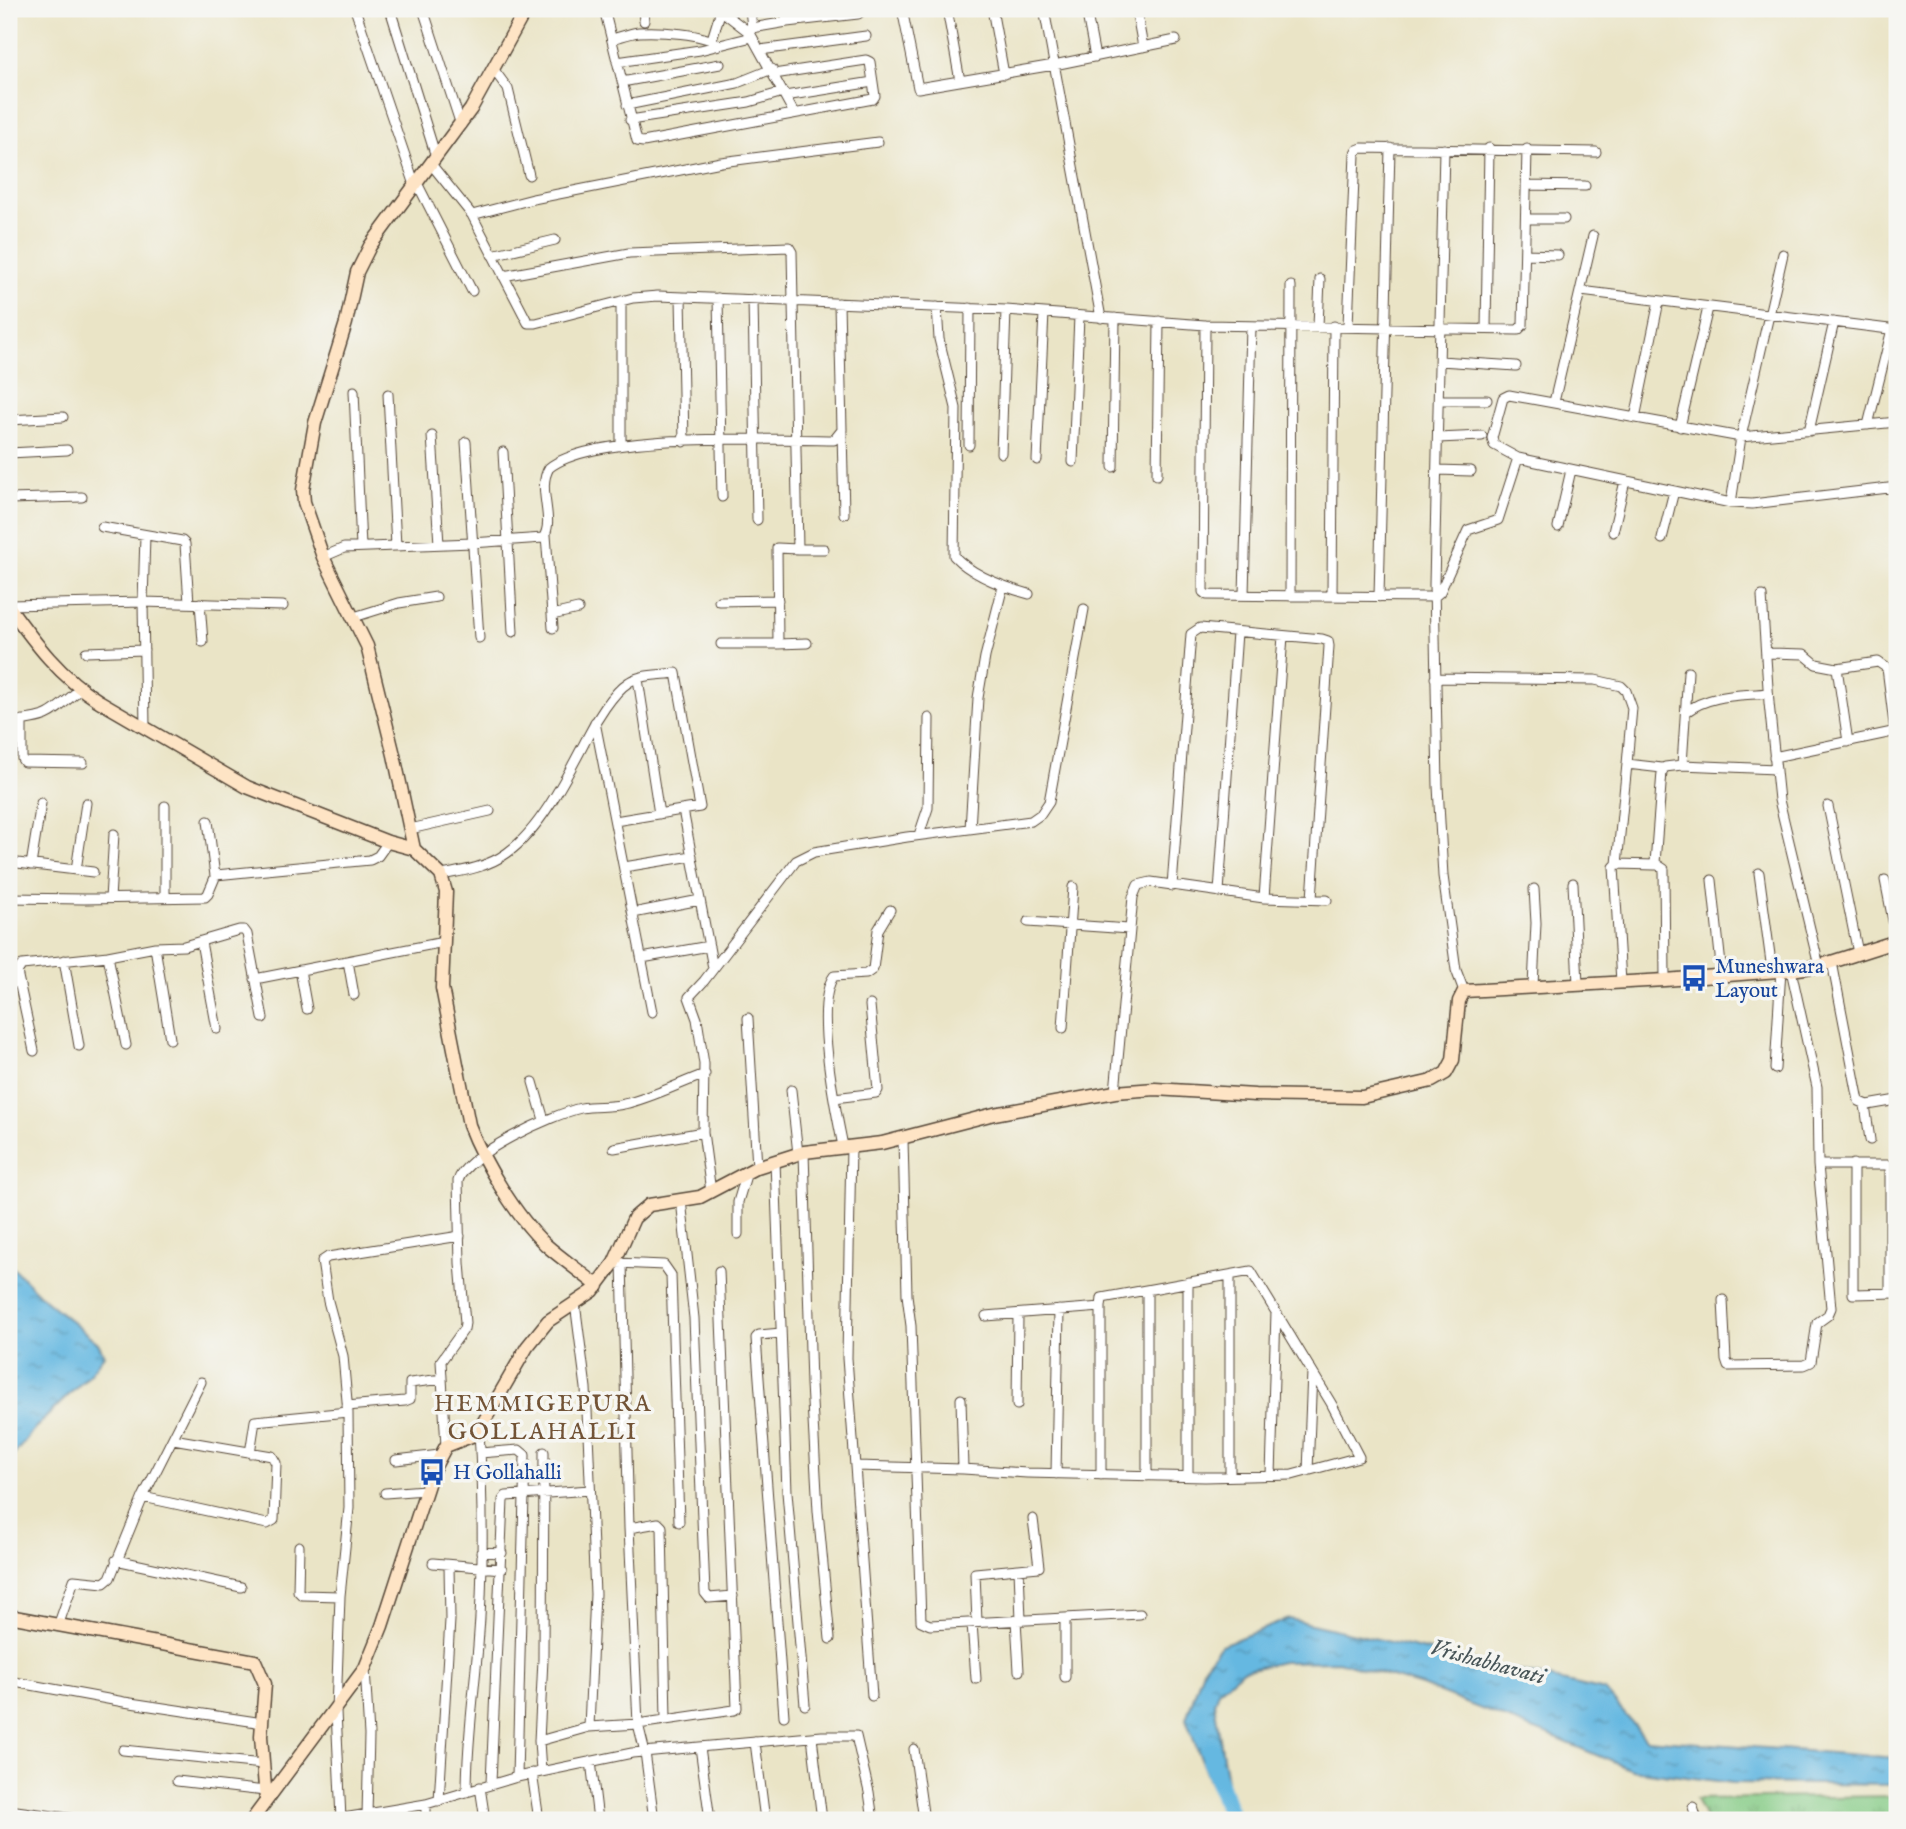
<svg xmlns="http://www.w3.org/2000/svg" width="1906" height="1829" font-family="'IM FELL English',serif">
	<defs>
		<pattern id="park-tufts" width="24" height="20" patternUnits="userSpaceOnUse" patternTransform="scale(1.75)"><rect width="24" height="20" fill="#87cc87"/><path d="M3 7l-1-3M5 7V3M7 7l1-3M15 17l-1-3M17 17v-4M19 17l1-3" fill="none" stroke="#75af74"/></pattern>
		<pattern id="water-ripples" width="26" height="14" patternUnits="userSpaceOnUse" patternTransform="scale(1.75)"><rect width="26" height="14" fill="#65b8e1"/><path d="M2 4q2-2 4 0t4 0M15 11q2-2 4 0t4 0" fill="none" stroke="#5496b6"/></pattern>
	</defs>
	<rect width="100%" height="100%" fill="#f6f6f2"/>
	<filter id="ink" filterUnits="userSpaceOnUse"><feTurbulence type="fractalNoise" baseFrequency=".0143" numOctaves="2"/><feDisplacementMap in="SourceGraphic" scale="14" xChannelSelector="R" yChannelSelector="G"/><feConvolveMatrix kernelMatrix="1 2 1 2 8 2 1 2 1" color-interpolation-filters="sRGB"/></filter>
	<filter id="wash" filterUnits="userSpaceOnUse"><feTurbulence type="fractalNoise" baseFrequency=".00686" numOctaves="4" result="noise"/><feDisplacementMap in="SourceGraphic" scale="28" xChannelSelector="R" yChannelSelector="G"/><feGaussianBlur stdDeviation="1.57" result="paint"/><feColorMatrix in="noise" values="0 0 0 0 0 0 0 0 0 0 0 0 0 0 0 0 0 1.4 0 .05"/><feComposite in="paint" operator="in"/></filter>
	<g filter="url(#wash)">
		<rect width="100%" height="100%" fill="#eae4c6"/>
		<path fill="url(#park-tufts)" stroke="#617b52" stroke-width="2" d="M1896 1796 1897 1820H1706L1696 1799Z"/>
		<path fill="url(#water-ripples)" stroke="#507180" stroke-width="2" d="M9 1264 45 1300 98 1343 104 1355 87 1377 35 1428 9 1461Z
			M1289 1619 1605 1691 1646 1739 1897 1758V1785L1733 1783 1632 1770 1556 1738 1422 1686 1338 1661 1282 1662 1242 1671 1218 1691 1214 1703 1227 1781 1210 1783 1186 1719 1204 1666 1221 1645Z"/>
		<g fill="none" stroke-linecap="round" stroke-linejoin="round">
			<path stroke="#65b8e1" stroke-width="18" d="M1211 1761 1232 1820"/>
		</g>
	</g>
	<g filter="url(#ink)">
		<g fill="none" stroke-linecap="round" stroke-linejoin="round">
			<defs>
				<path id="street" d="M355 9 415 185
					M390 9 436 157
					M423 9 461 125
					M604 9 637 141 643 142 873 99 875 96 870 62 866 60 774 74
					M643 9 644 21
					M719 9 750 33 794 113
					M750 9 752 28
					M785 9 787 22
					M902 9 918 88 1054 65 1176 40
					M947 9 960 81
					M992 9 1004 74
					M1044 9 1101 318
					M1086 9 1095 57
					M1136 9 1143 47
					M746 29 787 22 858 14 864 9
					M612 39C620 37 630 33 639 32 658 31 705 33 719 45
					M712 39 721 10
					M760 50 866 36
					M617 62 700 50 752 37
					M494 70 508 89 529 175
					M622 82 720 64
					M785 96 873 82
					M627 105 737 83 772 69
					M630 120 749 102 783 92
					M1444 149 1434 585 1438 786 1443 876 1456 970 1464 991
					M431 164 472 215 528 323H536L633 298 658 296 1006 310 1205 325 1518 330 1523 325 1527 149
					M417 183 472 291
					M1526 185 1585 186
					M472 215 533 199 721 162 878 142
					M1526 219H1564
					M1525 254 1558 255
					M492 255 555 240
					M503 276 629 253 789 247 792 252 798 549H824
					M1581 291 1897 330
					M681 297 684 442
					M718 298 722 497
					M753 299 757 520
					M621 301V444
					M937 307 939 339 956 408 954 556C972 575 1004 587 1029 594
					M1205 325 1203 592 1207 595 1434 597 1440 592 1468 530 1498 520 1518 458 1731 503 1741 437 1783 254
					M1318 326 1320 279
					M1348 326 1355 154 1357 150 1362 148 1596 152
					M1486 329 1489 148
					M1440 361 1516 366
					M354 391 361 547
					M388 394 396 546
					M1439 400H1487
					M1554 402 1593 236
					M1635 418 1659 301
					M9 420 63 417
					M1868 425 1892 329
					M1680 427 1708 308
					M1809 431 1834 322
					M842 432 844 514
					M432 436 439 544
					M1438 438 1482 436
					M466 442 479 638
					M969 445 970 308
					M503 452 513 632
					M9 453 67 450
					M1001 453 1006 310
					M1518 458 1494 445 1492 438 1503 398 1509 395 1741 437 1897 422
					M1037 460 1044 313
					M1073 462 1079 316
					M1113 467 1115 318
					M1437 470 1471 471
					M1157 475 1159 321
					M1895 488 1897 508
					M9 499 82 497
					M1731 503 1752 504 1897 487
					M102 527 182 541 185 544 189 603
					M1558 527 1571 470
					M1613 532 1625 481
					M546 535 553 628
					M1662 539 1674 491
					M798 549 777 548 778 644 807 643
					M323 557 344 548 472 543 543 538C556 520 536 489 549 468 593 432 774 439 834 440L842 430 839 303
					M1244 595 1251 326
					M1290 596 1291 286
					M1332 596 1334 326
					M1762 596 1769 703 1779 800 1819 966
					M1379 597 1390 148
					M719 601 778 600
					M200 603 203 642
					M9 605 143 602 283 606
					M552 615 578 609
					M354 617 399 603 436 597
					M721 644H778
					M86 652 144 650
					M1766 653 1804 654 1816 664 1837 668 1878 662 1887 668 1895 732
					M1837 668 1848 742
					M1435 678 1595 680 1621 686 1626 691 1632 708 1627 764
					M638 679 659 814
					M1686 712C1710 694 1738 696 1768 693
					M22 720V759L24 762 83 763
					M9 722C50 718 49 716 80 689
					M595 722 652 1012
					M145 728 143 602 145 535
					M1774 757 1897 731
					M1682 765 1776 769
					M1828 806 1858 953
					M683 810 713 968
					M208 821 215 876
					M410 829 490 811
					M970 829 978 698 985 657 1003 586
					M919 835 928 808 929 718
					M9 862 93 872
					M1617 864 1627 764 1662 768
					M31 865 41 803
					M624 867 692 856
					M76 870 86 803
					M1759 873 1772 970
					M441 875C464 871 488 867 507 853 541 829 568 774 587 738 595 722 613 692 629 682 641 674 662 675 676 673L700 807 615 821
					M1712 880 1722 975
					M1885 880 1897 941
					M1573 883 1578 984
					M1172 886 1191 634 1200 628 1322 639 1328 641 1329 646 1312 899
					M1219 892 1237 632
					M165 897V806
					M9 898 84 899 205 897 208 894 216 875 370 860 378 856 388 842
					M1264 898 1283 636
					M110 899 114 834
					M633 913 700 900
					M1028 922 1129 929
					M201 942 217 1029
					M1891 943 1897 978
					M155 947 170 1039
					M108 956 126 1045
					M642 958 709 946
					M64 960 79 1046
					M348 961 354 995
					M1832 962 1859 1101 1868 1105 1897 1100
					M300 970 307 1009
					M255 979 444 942
					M1665 980 1664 869 1655 863 1662 772 1665 767 1682 765 1688 672
					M1621 982 1614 867 1617 864 1655 865
					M1533 986 1536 923 1534 889
					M9 990 17 972
					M748 1018 757 1167
					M1063 1028 1073 887
					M34 1051 17 972 22 965 108 956 155 947 184 946 239 930H244L247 934 263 1018
					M1775 1069 1781 969
					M533 1082 544 1120
					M791 1090 798 1154
					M1115 1092 1133 897 1138 885 1151 882 1264 898 1327 900
					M834 1098 876 1093 878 1090 870 1005
					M1865 1105 1870 1140
					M903 1139 907 1295 911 1326 921 1621 930 1625 1140 1614
					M843 1146C836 1112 813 1004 834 976L866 974 873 969 878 930 890 910
					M851 1146 847 1358 872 1696
					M614 1148 703 1132
					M804 1152 811 1384 818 1511 830 1639
					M775 1161 787 1492 805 1705
					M1853 1164V1294L1897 1293
					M1818 1165H1897
					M711 1192 703 1132 704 1064 697 1019 689 997 704 981 796 861 814 852 907 837 1031 821 1041 814 1049 802 1084 609
					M681 1200 694 1318 705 1593 709 1598 733 1596
					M738 1234V1202L747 1172
					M617 1263 664 1265 671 1275 679 1522
					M622 1263 629 1528 638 1724 645 1752 654 1820
					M1890 1293V1165
					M1723 1300 1726 1360 1728 1366 1804 1365 1811 1362 1817 1323 1828 1315 1831 1308 1818 1165 1817 1087 1791 970
					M575 1303 586 1388 595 1594 589 1727
					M1101 1307V1475
					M781 1333 759 1335 756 1338 784 1716
					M961 1399 963 1469
					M1017 1405 1018 1314
					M347 1406 405 1401 410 1399V1383L442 1379
					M446 1446 441 1361 464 1329 465 1323 460 1263 458 1181C465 1154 554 1114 581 1108 595 1105 609 1108 624 1104 651 1098 678 1084 705 1074
					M250 1453 255 1421 348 1412
					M480 1453 519 1450 525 1455 517 1777
					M396 1460 440 1455
					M856 1466 963 1469 1027 1473 1205 1477 1292 1475 1359 1457 1331 1403 1251 1271 1102 1298 1101 1307 986 1316
					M1308 1471 1312 1372
					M1056 1474 1059 1310
					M1271 1475 1276 1312
					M1147 1476V1290
					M1188 1476V1282
					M1230 1476V1275
					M385 1493 425 1490
					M143 1497 267 1524 274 1520 276 1463 272 1456 173 1439
					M629 1528 658 1523 662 1527 666 1719
					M299 1546 298 1591 302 1595 340 1596
					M481 1552 502 1553
					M116 1560 241 1587
					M433 1563 502 1569
					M1019 1569 1021 1620
					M1065 1618V1677
					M1016 1620 1019 1671
					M977 1622 975 1573 1039 1567 1033 1519
					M972 1623 976 1679
					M58 1626 74 1580 104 1583 110 1578 143 1497 201 1382
					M365 1668 369 1735 367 1815
					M9 1681 124 1702 263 1723
					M812 1737 822 1820
					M539 1741 589 1727 638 1724 734 1710 737 1708 719 1271
					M755 1742 765 1820
					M700 1747 710 1820
					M914 1749 924 1820
					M123 1750 263 1764
					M591 1761 598 1820
					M541 1771 539 1741 543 1659 544 1452
					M532 1773 539 1820
					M177 1781 265 1791
					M491 1783 503 1500 506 1496 590 1490
					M480 1787 485 1820
					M467 1791C467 1742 474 1694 478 1646 484 1575 483 1502 479 1430
					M439 1801 450 1620 449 1566
					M426 1804V1820
					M1693 1807 1697 1820
					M9 1810 83 1820
					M341 1819 336 1711 340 1596 349 1508 348 1412 343 1356 328 1301 322 1261 328 1257 460 1236
					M332 1820 426 1804 517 1777 632 1753 822 1736H856L869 1792 873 1820"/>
				<path id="secondary" d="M9 607C35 643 60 677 99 701L247 787 388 842 414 849 441 875 446 892 442 988 469 1125C483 1162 517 1218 546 1245 562 1259 581 1272 598 1286
					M414 849 394 755 367 646 323 557 304 502 303 490 315 423 346 323 357 272 370 246 471 109 526 9
					M9 1616 255 1661 265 1684 261 1736 266 1801
					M252 1820 365 1668 382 1626 432 1472 446 1446 474 1435 479 1430 527 1347 548 1321 593 1291 614 1263 634 1218 649 1205 700 1197 757 1167 804 1152 882 1143 994 1114 1115 1092 1155 1089 1255 1095 1362 1097 1432 1081 1446 1073 1453 1060 1459 1001 1464 991 1665 980 1791 970 1819 966 1897 941"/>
			</defs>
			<use href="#street" stroke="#554637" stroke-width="11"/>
			<use href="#secondary" stroke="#554637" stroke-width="15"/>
			<use href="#street" stroke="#fff" stroke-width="9"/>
			<use href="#secondary" stroke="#fee4c5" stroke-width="12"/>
		</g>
	</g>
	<defs>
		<symbol id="bus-bare" viewBox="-9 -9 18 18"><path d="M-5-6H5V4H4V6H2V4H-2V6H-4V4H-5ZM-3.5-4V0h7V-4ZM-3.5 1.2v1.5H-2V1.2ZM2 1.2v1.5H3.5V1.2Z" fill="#1a4fb4" stroke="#f6f6f2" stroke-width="2.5" paint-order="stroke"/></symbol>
	</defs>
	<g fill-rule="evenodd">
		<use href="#bus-bare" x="1675" y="959" width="38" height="38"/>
		<use href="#bus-bare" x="413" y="1453" width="38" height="38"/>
	</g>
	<g text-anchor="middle" stroke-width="7" stroke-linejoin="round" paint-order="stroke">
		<g font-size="21" fill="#164399" stroke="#f6f6f2" text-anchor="start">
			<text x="1715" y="973">Muneshwara<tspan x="1715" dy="24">Layout</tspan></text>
			<text x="453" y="1479">H Gollahalli</text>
		</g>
		<g font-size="23" font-style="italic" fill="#485558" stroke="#f6f6f2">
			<text transform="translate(1488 1661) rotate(15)" y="8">Vrishabhavati</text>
		</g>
		<g font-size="24" letter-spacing="2" fill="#725336" stroke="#f6f6f2">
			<text x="543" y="1411">HEMMIGEPURA<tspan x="543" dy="28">GOLLAHALLI</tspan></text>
		</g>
	</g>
	<rect width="1906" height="1829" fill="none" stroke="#f6f6f2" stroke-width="35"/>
</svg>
